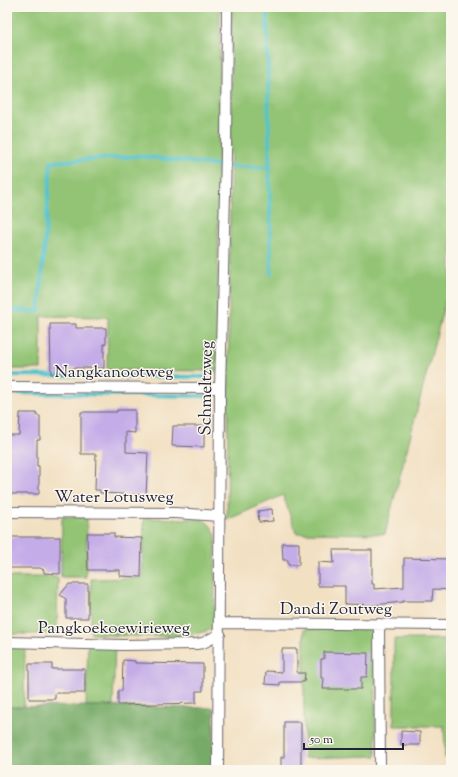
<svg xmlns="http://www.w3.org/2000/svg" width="458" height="777" font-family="'Sorts Mill Goudy',serif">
	<rect width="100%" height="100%" fill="#fbf7ec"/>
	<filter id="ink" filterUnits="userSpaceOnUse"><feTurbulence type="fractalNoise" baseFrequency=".025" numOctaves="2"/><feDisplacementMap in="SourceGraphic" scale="8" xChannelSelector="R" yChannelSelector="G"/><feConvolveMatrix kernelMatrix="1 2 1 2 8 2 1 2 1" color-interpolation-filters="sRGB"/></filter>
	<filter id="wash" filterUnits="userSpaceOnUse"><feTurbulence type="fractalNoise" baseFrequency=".012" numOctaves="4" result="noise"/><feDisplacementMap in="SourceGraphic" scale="16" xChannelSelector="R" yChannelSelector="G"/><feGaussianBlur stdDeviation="0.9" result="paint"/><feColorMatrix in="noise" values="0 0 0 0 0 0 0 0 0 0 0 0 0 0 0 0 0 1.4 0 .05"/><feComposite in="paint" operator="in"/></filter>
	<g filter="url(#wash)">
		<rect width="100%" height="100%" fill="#f2e0c2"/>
		<path fill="#93c474" stroke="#5a7358" d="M7 7H220L217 371 107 370 108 317 41 316V369H7Z
			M232 7H451V279L385 534 296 533 283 495 227 520Z
			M62 517H87L86 577H61Z
			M144 518 202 519C209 523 212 527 216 535L214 628C191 641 120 635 91 634V579L142 578Z
			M7 577H58L57 634H7Z
			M304 629H367L372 631 375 635 376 756 304 758Z
			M394 639H451V758H445L444 726H394Z
			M7 642 25 643 24 707H7Z
			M88 643H115L113 706H86Z"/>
		<path fill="#76aa66" stroke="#4c6650" d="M86 706 214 708V770H7V707Z"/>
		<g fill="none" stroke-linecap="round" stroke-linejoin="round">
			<path stroke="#56c3cd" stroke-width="4" d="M267 7 271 274
				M7 310 39 311 51 162 140 156 222 166 270 168
				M7 375 206 377
				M7 393 206 396"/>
		</g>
		<g id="blocks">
			<path fill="#c4ace8" d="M50 324H76V328H106V344H104V368H70V374H51Z
				M117 410H135V433L126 432V452L148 453 146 495 100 493V490H95L96 454H81V412H117Z
				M20 413H37V416H40V440H37V466H39V494H7V435H19Z
				M173 426H204V447L172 446Z
				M272 509 273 521 259 522 258 511Z
				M87 533H114V537L142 538 141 577 120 576V570H88Z
				M7 537H60V574L44 573V570L40 568H7Z
				M282 543H299V565H288V560H283Z
				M333 550H372V584H374V589L404 587V558L451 559V590L433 589 432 601H403V602L374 605 345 604V586H318V562L334 563Z
				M69 584H88V618H66V599L60 595Z
				M282 649H297V673H305L304 682H280V685L265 684 266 671 282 672Z
				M324 652 368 653 367 677H361V689H323L324 678H321V659H324Z
				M123 660 135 661V663L203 664V691H196V703L118 705V691H122Z
				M29 664H52V669H85V693H55V699H29Z
				M284 722H301V770H281V757H284Z
				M401 731 420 732V745H401Z"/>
		</g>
	</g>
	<g filter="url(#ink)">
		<use href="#blocks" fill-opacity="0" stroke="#6b646a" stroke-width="1"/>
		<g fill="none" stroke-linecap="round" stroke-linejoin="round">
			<defs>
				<path id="street" d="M7 387 220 388
					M7 512 175 513 220 516
					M220 623 451 625
					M379 624 380 770
					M7 642 123 645 196 644 203 643 220 634
					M218 770 220 388 226 154 227 7"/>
			</defs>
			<use href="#street" stroke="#6b646a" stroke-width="12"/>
			<use href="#street" stroke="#fff" stroke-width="10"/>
		</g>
	</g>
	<g text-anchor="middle" stroke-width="3" stroke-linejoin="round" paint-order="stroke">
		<g font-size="17" fill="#22223b" stroke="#fbf7ec">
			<text x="114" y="377">Nangkanootweg</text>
			<text transform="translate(205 388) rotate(-89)" y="6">Schmeltzweg</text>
			<text x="114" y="502">Water Lotusweg</text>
			<text x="336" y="614">Dandi Zoutweg</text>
			<text x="114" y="633">Pangkoekoewirieweg</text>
		</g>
	</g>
	<rect width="458" height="777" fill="none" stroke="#fbf7ec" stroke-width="24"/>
	<path d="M304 743v6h99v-6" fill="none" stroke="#22223b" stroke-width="2"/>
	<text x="310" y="743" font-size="12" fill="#22223b" stroke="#fbf7ec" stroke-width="3" paint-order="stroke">50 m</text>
</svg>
